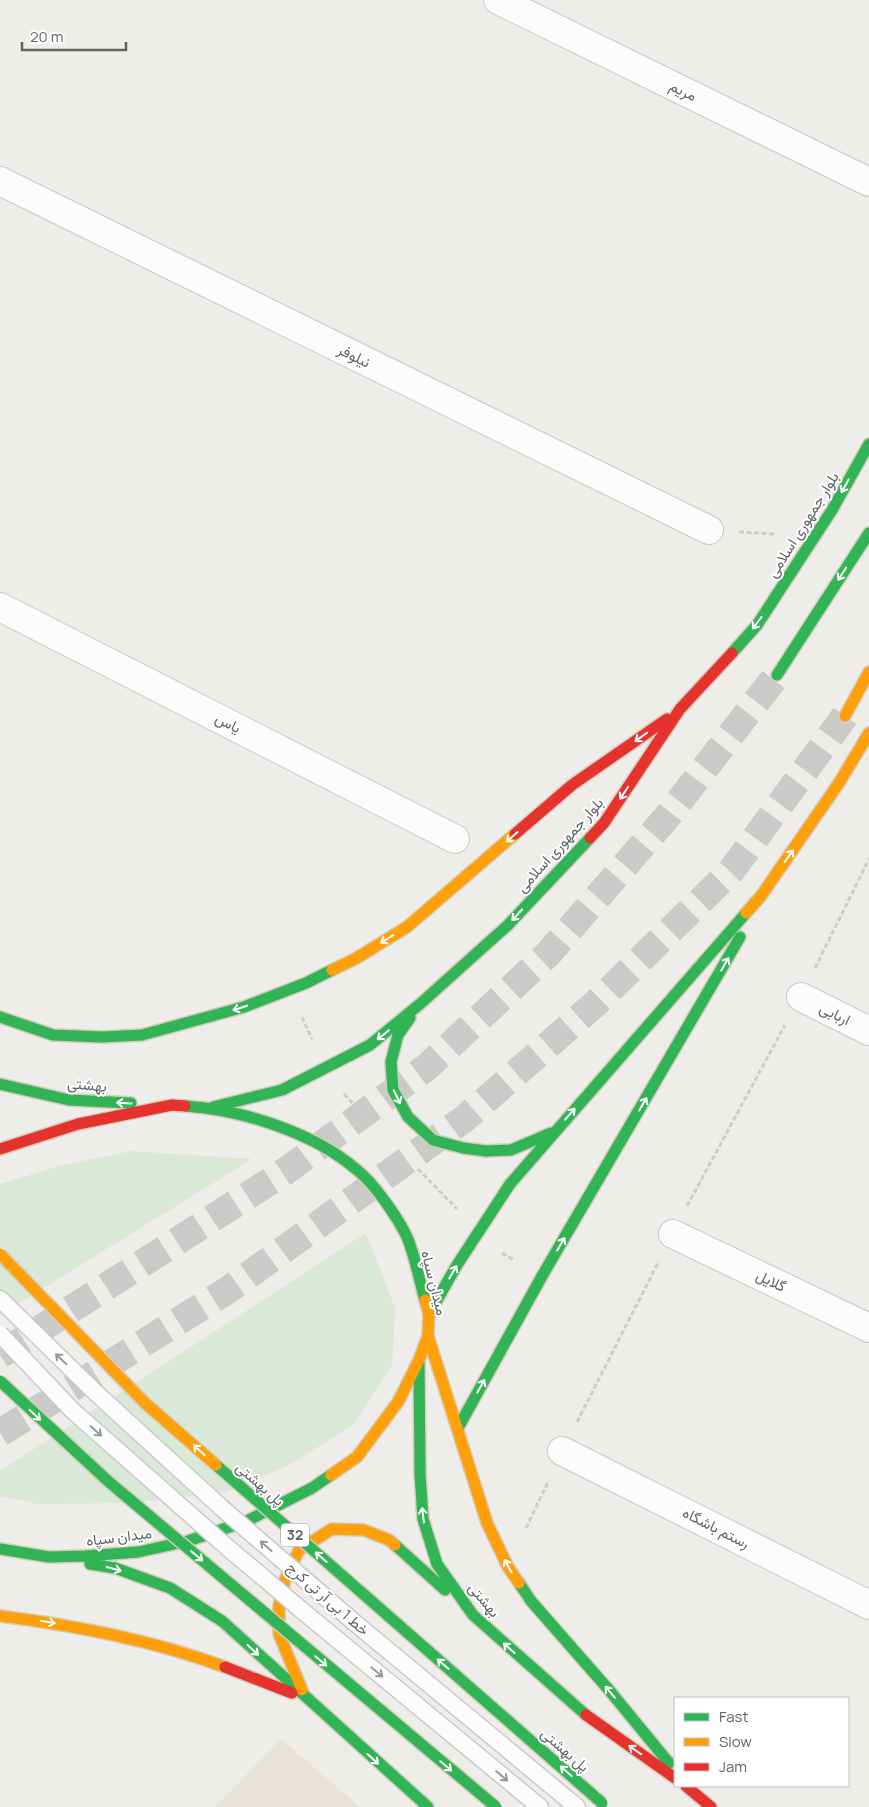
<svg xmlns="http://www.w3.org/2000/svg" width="869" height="1807" font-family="Manrope,Vazirmatn,sans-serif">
	<rect width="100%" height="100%" fill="#eeedea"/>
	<path fill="#e6e3d8" d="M281 1739 360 1807H215Z"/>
	<path fill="#d9e8d7" d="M131 1151 252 1159 0 1315V1184L59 1166Z
		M366 1233 395 1308 392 1365 354 1424 293 1463 226 1492 132 1503 38 1504 0 1496V1471Z"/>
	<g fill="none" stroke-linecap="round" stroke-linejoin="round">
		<path stroke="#cacac9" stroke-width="28" stroke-dasharray="28 14" stroke-linecap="butt" d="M0 1355 283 1173 427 1067 548 954 667 817 777 675
			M0 1433 228 1290 464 1119 596 1003 731 871 845 716"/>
		<defs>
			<path id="lane" d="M0 1299 96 1393 223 1509
				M228 1548 265 1579
				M299 1608 540 1807
				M355 1623 577 1807"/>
			<path id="street" d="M498 0 869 182
				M0 181 709 530
				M0 607 455 839
				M801 997 869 1031
				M673 1234 869 1328
				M562 1451 869 1605"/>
			<path id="fast" d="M732 653 757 625 832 510 869 444
				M777 675 869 533
				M0 1017 53 1035 102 1037 142 1035 244 1007 306 983 332 970
				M410 1018 398 1035 391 1062 393 1090 408 1117 433 1140 463 1148 486 1151 511 1150 551 1133
				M0 1084 69 1100 131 1103
				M185 1106C242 1110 313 1132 357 1170 374 1183 398 1218 407 1237 415 1256 419 1279 425 1300
				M213 1107 282 1090 370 1045 420 1004 508 925 590 838
				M429 1314 457 1265 510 1184 746 913
				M419 1363 420 1474 423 1519 437 1564 473 1615 586 1715
				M458 1428 542 1276 740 937
				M395 1545 445 1590
				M0 1549 49 1557 85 1556 138 1552 188 1541 247 1521 312 1488 331 1475
				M90 1564 115 1568 170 1588 222 1621 428 1807
				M519 1583 531 1601 609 1690 669 1763"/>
			<path id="slow" d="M845 716 869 672
				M746 913 761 896 839 783 869 733
				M332 970 355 959 407 927 515 834
				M428 1336 487 1523 508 1567 519 1583
				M331 1475 357 1457 398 1402 419 1360 428 1336 429 1314 425 1300
				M0 1616C77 1626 152 1640 225 1667
				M302 1690 279 1634V1606L285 1580 299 1550 332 1529 364 1530 389 1540 395 1545"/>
			<path id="jam" d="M515 834 572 785 667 719
				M590 838 604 823 680 709 732 653
				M0 1149 78 1124 172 1105 185 1106
				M225 1667 292 1693
				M586 1715 675 1778
				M686 1786 711 1807"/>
		</defs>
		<use href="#lane" stroke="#c9c9c9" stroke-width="19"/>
		<use href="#street" stroke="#c9c9c9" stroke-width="30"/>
		<use href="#fast" stroke="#d4ccba" stroke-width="14"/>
		<use href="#slow" stroke="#d4ccba" stroke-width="14"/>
		<use href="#jam" stroke="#d4ccba" stroke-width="14"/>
		<path stroke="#cacecc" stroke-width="3" stroke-dasharray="5 2.5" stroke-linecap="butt" d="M739 532 775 534
			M815 968 869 859
			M302 1017 312 1039
			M344 1094 373 1124
			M418 1169 457 1209
			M687 1206 785 1025
			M502 1253 514 1260
			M577 1422 659 1261
			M526 1528 549 1480"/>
		<use href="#lane" stroke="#fcfcfc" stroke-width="16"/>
		<use href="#street" stroke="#fcfcfc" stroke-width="28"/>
		<use href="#fast" stroke="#30b455" stroke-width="11"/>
		<use href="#slow" stroke="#ff9f0a" stroke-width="11"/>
		<use href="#jam" stroke="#e5322d" stroke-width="11"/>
		<defs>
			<path id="lane-bridge" d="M0 1334 73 1411 228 1548
				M223 1509 355 1623
				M265 1579 299 1608"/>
			<path id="fast-bridge" d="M0 1381 109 1482 496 1807
				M216 1465 602 1803"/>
			<path id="slow-bridge" d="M0 1254 145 1403 216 1465"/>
		</defs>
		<use href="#lane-bridge" stroke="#c9c9c9" stroke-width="19" stroke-linecap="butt"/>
		<use href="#fast-bridge" stroke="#d4ccba" stroke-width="14" stroke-linecap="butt"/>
		<use href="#slow-bridge" stroke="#d4ccba" stroke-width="14" stroke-linecap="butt"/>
		<use href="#lane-bridge" stroke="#fcfcfc" stroke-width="16"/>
		<use href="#fast-bridge" stroke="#30b455" stroke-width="11"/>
		<use href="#slow-bridge" stroke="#ff9f0a" stroke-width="11"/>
	</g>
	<defs><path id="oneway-shaft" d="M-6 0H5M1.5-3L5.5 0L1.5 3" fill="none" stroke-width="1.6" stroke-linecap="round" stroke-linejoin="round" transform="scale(1.25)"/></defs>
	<g stroke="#fff">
		<use href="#oneway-shaft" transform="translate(845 486) rotate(119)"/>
		<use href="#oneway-shaft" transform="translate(842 574) rotate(123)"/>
		<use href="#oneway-shaft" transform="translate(757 623) rotate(127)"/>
		<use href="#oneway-shaft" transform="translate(641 737) rotate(145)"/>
		<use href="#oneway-shaft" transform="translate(624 793) rotate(124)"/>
		<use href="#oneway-shaft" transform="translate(512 837) rotate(139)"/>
		<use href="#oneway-shaft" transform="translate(789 856) rotate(-55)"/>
		<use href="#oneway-shaft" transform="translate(517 915) rotate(133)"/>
		<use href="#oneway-shaft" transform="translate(387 939) rotate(148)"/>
		<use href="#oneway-shaft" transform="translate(725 964) rotate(-60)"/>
		<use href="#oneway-shaft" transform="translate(240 1008) rotate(162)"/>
		<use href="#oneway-shaft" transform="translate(383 1035) rotate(141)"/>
		<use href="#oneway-shaft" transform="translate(397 1097) rotate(64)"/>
		<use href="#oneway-shaft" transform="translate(124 1103) rotate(-177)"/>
		<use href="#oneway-shaft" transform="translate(643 1104) rotate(-60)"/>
		<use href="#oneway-shaft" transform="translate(570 1114) rotate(-49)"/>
		<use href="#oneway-shaft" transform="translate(561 1244) rotate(-60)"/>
		<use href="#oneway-shaft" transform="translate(453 1272) rotate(-60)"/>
		<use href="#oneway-shaft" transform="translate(481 1386) rotate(-61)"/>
		<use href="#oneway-shaft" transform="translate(35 1415) rotate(43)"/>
		<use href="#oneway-shaft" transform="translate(199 1450) rotate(-139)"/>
		<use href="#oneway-shaft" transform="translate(423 1515) rotate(-97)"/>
		<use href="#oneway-shaft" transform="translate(197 1556) rotate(40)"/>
		<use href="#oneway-shaft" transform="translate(321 1557) rotate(-139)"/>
		<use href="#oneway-shaft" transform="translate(508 1566) rotate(-119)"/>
		<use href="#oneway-shaft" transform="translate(114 1569) rotate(15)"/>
		<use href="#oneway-shaft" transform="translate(48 1622) rotate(10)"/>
		<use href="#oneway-shaft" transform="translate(509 1648) rotate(-138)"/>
		<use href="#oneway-shaft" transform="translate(253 1650) rotate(43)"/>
		<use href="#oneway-shaft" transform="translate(321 1661) rotate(40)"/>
		<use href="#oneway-shaft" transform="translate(443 1664) rotate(-139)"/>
		<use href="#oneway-shaft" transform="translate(610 1692) rotate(-130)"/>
		<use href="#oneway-shaft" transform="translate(635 1750) rotate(-145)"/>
		<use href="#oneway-shaft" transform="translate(373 1759) rotate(42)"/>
		<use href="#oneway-shaft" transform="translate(446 1766) rotate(40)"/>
		<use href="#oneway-shaft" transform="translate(566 1771) rotate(-139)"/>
	</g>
	<g stroke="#96999a">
		<use href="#oneway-shaft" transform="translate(61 1359) rotate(-136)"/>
		<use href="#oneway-shaft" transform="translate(96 1431) rotate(42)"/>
		<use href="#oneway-shaft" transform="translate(266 1546) rotate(-139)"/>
		<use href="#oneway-shaft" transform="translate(377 1672) rotate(40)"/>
		<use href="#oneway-shaft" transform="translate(502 1776) rotate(40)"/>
	</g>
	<g text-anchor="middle" stroke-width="4" stroke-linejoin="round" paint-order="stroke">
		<rect fill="#fff" stroke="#8f9294" stroke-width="1" x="281" y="1523.5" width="28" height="23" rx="4"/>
		<g font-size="14" font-weight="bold" fill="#5f6366">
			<text x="295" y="1540">32</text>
		</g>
		<g font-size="15" fill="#5f6366" stroke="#fff">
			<text transform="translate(683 91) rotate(26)" y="5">مریم</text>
			<text transform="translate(354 356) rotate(26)" y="5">نیلوفر</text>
			<text transform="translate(803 525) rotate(-58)" y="5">بلوار جمهوری اسلامی</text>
			<text transform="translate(228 723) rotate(27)" y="5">یاس</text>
			<text transform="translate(560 845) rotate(-48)" y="5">بلوار جمهوری اسلامی</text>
			<text transform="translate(835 1014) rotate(26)" y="5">اربابی</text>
			<text transform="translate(87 1085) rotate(5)" y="5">بهشتى</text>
			<text transform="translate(771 1281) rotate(26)" y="5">گلایل</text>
			<text transform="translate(434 1283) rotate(76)" y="5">میدان سپاه</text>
			<text transform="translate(260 1484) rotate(41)" y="5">پل بهشتی</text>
			<text transform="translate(716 1528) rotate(27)" y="5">رستم باشگاه</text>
			<text transform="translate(119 1537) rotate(-7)" y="5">میدان سپاه</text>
			<text transform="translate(328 1599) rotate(41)" y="5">خط 1 بی آر تی کرج</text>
			<text transform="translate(484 1600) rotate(50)" y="5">بهشتى</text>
			<text transform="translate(565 1750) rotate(41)" y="5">پل بهشتی</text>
		</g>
	</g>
	<rect x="674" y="1697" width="175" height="90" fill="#ffffff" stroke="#bfc1c2"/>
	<rect x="684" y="1713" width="25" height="8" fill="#30b455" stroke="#bfc1c2"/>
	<text x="719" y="1722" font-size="15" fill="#5f6366">Fast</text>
	<rect x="684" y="1738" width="25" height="8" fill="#ff9f0a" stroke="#bfc1c2"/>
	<text x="719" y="1747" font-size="15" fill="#5f6366">Slow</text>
	<rect x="684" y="1763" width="25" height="8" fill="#e5322d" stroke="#bfc1c2"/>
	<text x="719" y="1772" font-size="15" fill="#5f6366">Jam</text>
	<path d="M22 42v8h104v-8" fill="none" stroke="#5f6366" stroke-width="2.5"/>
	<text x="30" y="42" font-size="15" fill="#5f6366" stroke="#ffffff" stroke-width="4" paint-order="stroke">20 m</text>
</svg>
